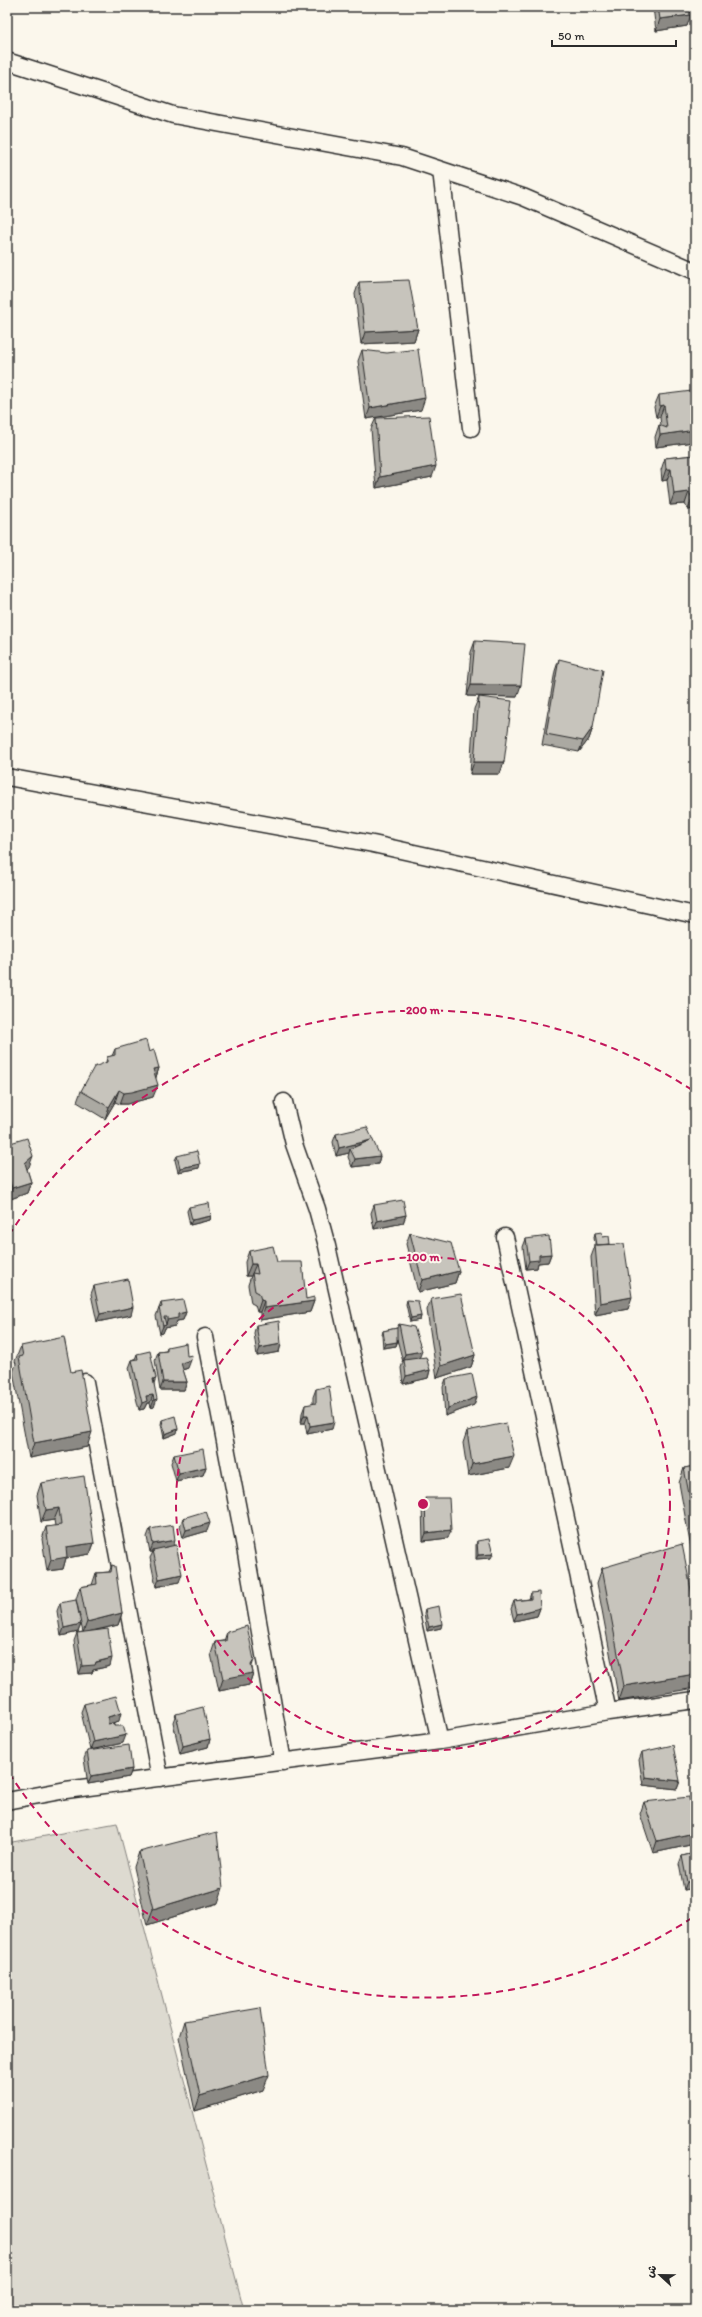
<svg xmlns="http://www.w3.org/2000/svg" width="702" height="2317" font-family="Itim,'Playpen Sans Arabic',sans-serif">
	<rect width="100%" height="100%" fill="#fbf7ec"/>
	<filter id="ink" filterUnits="userSpaceOnUse"><feTurbulence type="fractalNoise" baseFrequency=".025" numOctaves="2"/><feDisplacementMap in="SourceGraphic" scale="8" xChannelSelector="R" yChannelSelector="G"/><feConvolveMatrix kernelMatrix="1 2 1 2 8 2 1 2 1" color-interpolation-filters="sRGB"/></filter>
	<g filter="url(#ink)">
		<path fill="#dddad0" stroke="#84827e" d="M117 1823 244 2310H7V1843Z"/>
		<g fill="none" stroke-linecap="round" stroke-linejoin="round">
			<defs>
				<path id="minor" d="M7 61 173 115 402 157 523 197 695 271
					M441 170 471 428
					M7 777 373 844 695 915
					M284 1102 294 1144 317 1209 327 1246 440 1741
					M505 1237 608 1712
					M205 1337 241 1525 283 1762
					M85 1382 160 1778
					M7 1801 66 1790 440 1741 608 1712 695 1700"/>
			</defs>
			<use href="#minor" stroke="#2b2b2b" stroke-width="19"/>
			<use href="#minor" stroke="#fbf7ec" stroke-width="16"/>
		</g>
		<path fill="#aba9a2" stroke="#2b2b2b" d="M653 7H690L687 26 656 31Z
			M359 282 418 329 414 341 361 344 355 294Z
			M362 350 421 410 366 419 358 361Z
			M659 395 695 411V437L693 442 656 447 655 437 659 425 661 426 660 417H656L654 407Z
			M376 418 432 477 376 488 371 429Z
			M695 455V509L688 510 685 504 670 505 667 480 662 481 661 470 665 458Z
			M475 641 517 697 467 696 471 652Z
			M559 659 593 727 589 739 579 752 542 745 555 671Z
			M479 697 504 762 500 774H470L474 709Z
			M115 1049 149 1052 159 1068 156 1077 153 1097 127 1104H120L115 1102 105 1119 77 1102 81 1091 106 1062 107 1057 112 1056Z
			M336 1134 380 1156 378 1164 352 1167 348 1157 349 1153 336 1156 333 1142Z
			M7 1144 29 1167 27 1169 31 1182 27 1193 8 1200 7 1197Z
			M177 1156 199 1168 178 1172 175 1160Z
			M374 1205 406 1215 403 1223 374 1229 371 1213Z
			M189 1207 211 1216 210 1220 190 1225 187 1211Z
			M410 1233 459 1271 455 1283 418 1292 406 1244Z
			M595 1233 603 1237 610 1244 628 1309 595 1315 591 1257 595 1246 594 1237Z
			M526 1239 551 1254 548 1262 538 1263 537 1268 526 1269 523 1247Z
			M249 1251 277 1262 306 1299 314 1301 310 1312 260 1320V1312H257L255 1305 251 1303 248 1285 251 1276H246L245 1262Z
			M94 1286 131 1315 97 1322 91 1294Z
			M431 1299 475 1355 471 1367 437 1378 427 1310Z
			M407 1300 421 1316 420 1320 410 1322 406 1304Z
			M161 1303 186 1312 183 1320 177 1321 175 1326 165 1328 163 1333 160 1334 156 1316Z
			M399 1324 420 1358 430 1370 428 1378 403 1384 401 1368 403 1362 397 1339V1342L396 1346 383 1348 382 1335 383 1331 397 1328Z
			M256 1325 281 1344 279 1352 257 1356 254 1333Z
			M21 1346 71 1372 87 1447 29 1458 13 1372 16 1364 15 1361Z
			M167 1347 188 1368 183 1370 187 1382 184 1390H160L155 1360 158 1352 166 1351Z
			M137 1354 154 1384V1407L151 1408 150 1403H147L144 1409 139 1410 129 1368 132 1360 135 1359Z
			M446 1379 474 1405 445 1416 443 1387Z
			M316 1389 332 1429 307 1434 305 1423H301L302 1413 305 1405 313 1404V1397Z
			M162 1420 177 1433 164 1438 161 1424Z
			M467 1431 509 1468 468 1476 463 1443Z
			M174 1455 206 1467 203 1475 176 1481 171 1463Z
			M695 1466V1570L679 1483 684 1468Z
			M41 1483 94 1543 90 1554 66 1558 63 1569 47 1571 42 1539 46 1527 55 1526 54 1520 41 1522 37 1495Z
			M425 1498 448 1538 423 1541 422 1506Z
			M183 1518 207 1531 183 1538 180 1526Z
			M150 1529 175 1540 173 1546 179 1582 156 1587 150 1558 153 1552H150L147 1537Z
			M477 1541 491 1558 476 1559V1545Z
			M112 1565 122 1613 118 1625 93 1631 110 1666 93 1670 92 1673 79 1674 74 1641 77 1633 83 1632 81 1624 78 1632 61 1636 57 1611 60 1603 80 1617 76 1599 80 1587 92 1585 96 1573 109 1572Z
			M602 1568 695 1610 619 1701 597 1583Z
			M531 1593 540 1608 537 1616 514 1621 511 1609 514 1601 529 1599Z
			M425 1609 441 1628 427 1631 424 1613Z
			M227 1632 252 1667 253 1673 249 1685 219 1691 211 1654 215 1642 224 1641Z
			M84 1704 119 1721 113 1723 123 1743 90 1750 81 1712Z
			M176 1714 210 1739 208 1747 180 1754 173 1722Z
			M87 1751 132 1769 129 1777 88 1784 84 1759Z
			M642 1752 680 1781 677 1789 643 1785 639 1760Z
			M644 1802 690 1845 653 1853 640 1814Z
			M139 1852 218 1903 147 1925 134 1867Z
			M695 1853V1888L684 1890 679 1864 682 1856Z
			M184 2021 263 2090 195 2111 179 2037Z"/>
		<path fill="#8b8984" stroke="#2b2b2b" d="M691 15 687 26 656 31 660 19Z
			M418 329 414 341 361 344 365 332Z
			M425 398 421 410 366 419 370 408Z
			M664 405 660 417H656L660 406Z
			M695 430V437L693 442 656 447 660 435Z
			M436 466 432 477 376 488 380 477Z
			M666 469H671L667 480 662 481Z
			M689 492 685 504 670 505 674 494Z
			M692 498H695V509L688 510Z
			M471 685H521L517 697 467 696Z
			M593 727 589 739 579 752 583 741Z
			M474 762H504L500 774H470Z
			M159 1068 155 1080 153 1069Z
			M158 1085 153 1097 127 1104H120L124 1093Z
			M119 1090 115 1102 105 1119 109 1107Z
			M371 1140 350 1149 349 1153 336 1156 339 1148Z
			M33 1156 29 1167 21 1175 25 1163Z
			M380 1156 378 1164 352 1167 355 1159Z
			M200 1164 199 1168 178 1172 180 1168Z
			M31 1182 27 1193 8 1200 12 1188Z
			M406 1215 403 1223 374 1229 377 1221Z
			M211 1216 210 1220 190 1225 192 1220Z
			M551 1254 548 1262 538 1263 537 1268 526 1269 529 1261 539 1255Z
			M251 1264H256L251 1276H246Z
			M459 1271 455 1283 418 1292 422 1280Z
			M632 1297 628 1309 595 1315 600 1303Z
			M261 1300 264 1301 260 1312H257Z
			M314 1301 310 1312 260 1320 264 1308Z
			M133 1307 131 1315 97 1322 100 1314Z
			M186 1312 183 1320 177 1321 175 1326 165 1328 163 1333 160 1334 163 1326 166 1325 167 1320 178 1314Z
			M421 1316 420 1320 410 1322 411 1318Z
			M397 1342 396 1346 383 1348 385 1344Z
			M281 1344 279 1352 257 1356 260 1348Z
			M422 1351 419 1359 404 1360 402 1362 405 1354Z
			M475 1355 471 1367 437 1378 441 1366Z
			M191 1360 188 1368 179 1371 181 1363Z
			M430 1370 428 1378 403 1384 406 1376Z
			M156 1378 153 1386V1379Z
			M163 1382H187L184 1390H160Z
			M153 1395 150 1403H147L144 1409 139 1410 142 1403 146 1396Z
			M477 1397 474 1405 445 1416 448 1408Z
			M157 1399 154 1407 151 1408 154 1400Z
			M304 1415H308L305 1423H301Z
			M334 1422 332 1429 307 1434 310 1426Z
			M178 1429 177 1433 164 1438 165 1434Z
			M92 1432 87 1447 29 1458 34 1443Z
			M514 1456 509 1468 468 1476 472 1464Z
			M206 1467 203 1475 176 1481 179 1473Z
			M59 1508 54 1520 41 1522 46 1510Z
			M210 1523 207 1531 183 1538 186 1530Z
			M451 1530 448 1538 423 1541 426 1533Z
			M175 1540 173 1548 153 1550V1552H150L153 1544Z
			M94 1543 90 1554 66 1558 63 1569 47 1571 51 1560 66 1547Z
			M493 1554 491 1558 476 1559 478 1555Z
			M182 1574 179 1582 156 1587 159 1579Z
			M540 1608 537 1616 514 1621 517 1614Z
			M122 1613 118 1625 83 1633 87 1622Z
			M81 1624 78 1632 61 1636 64 1628Z
			M442 1624 441 1628 427 1631 429 1627Z
			M112 1658 110 1666 93 1670 92 1673 79 1674 82 1666Z
			M254 1660 250 1672 253 1673 249 1685 219 1691 223 1679 251 1665Z
			M695 1674V1688L619 1701 624 1686Z
			M121 1713 119 1721 105 1725 108 1717Z
			M126 1735 123 1743 90 1750 93 1742Z
			M210 1739 208 1747 180 1754 183 1746Z
			M132 1769 129 1777 88 1784 91 1776Z
			M645 1777 680 1781 677 1789 643 1785Z
			M694 1833 690 1845 653 1853 657 1841Z
			M695 1881V1888L684 1890 687 1882Z
			M223 1888 218 1903 147 1925 153 1909Z
			M269 2075 263 2090 195 2111 200 2096Z"/>
		<path fill="#c7c4bc" stroke="#2b2b2b" d="M658 7H690L691 15 660 19Z
			M409 280 418 329 365 332 359 282Z
			M418 349 425 398 370 408 362 350 387 353Z
			M692 391 695 411V430L660 435 659 425 667 428 664 405 660 406 659 395Z
			M429 416 436 466 380 477 376 418Z
			M695 455V498H692L689 492 674 494 671 469H666L665 458Z
			M475 641 525 644 521 685H471Z
			M559 659 603 670 593 727 583 741 546 734Z
			M479 697 512 701 504 762H474Z
			M146 1040 149 1052 154 1050 159 1068 153 1069 158 1085 132 1092 124 1093 119 1090 109 1107 81 1091 94 1067 107 1062V1057L115 1055V1049Z
			M367 1127 380 1156 355 1159 350 1149 371 1140 339 1148 336 1134Z
			M27 1138 33 1156 25 1163 31 1182 12 1188 9 1179H7V1144Z
			M197 1151 200 1164 180 1168 177 1156Z
			M403 1200 406 1215 377 1221 374 1205Z
			M209 1203 211 1216 192 1220 189 1207Z
			M602 1232 603 1237 609 1236 610 1244 597 1245 595 1233Z
			M410 1233 451 1243 459 1271 422 1280Z
			M549 1236 551 1254 539 1255V1260L529 1261 526 1239Z
			M624 1244 632 1297 600 1303 595 1245Z
			M273 1246 277 1262H302L306 1299 314 1297V1301L264 1308V1301L261 1300 259 1293 255 1291 252 1273 258 1274 256 1264H251L249 1251Z
			M128 1279 133 1307 100 1314 94 1286Z
			M461 1294 475 1355 441 1366 431 1299Z
			M183 1300 186 1312 178 1314V1318L167 1320V1317H164L166 1325 163 1326 159 1308 162 1307 161 1303Z
			M407 1300 418 1301 421 1316 411 1318Z
			M279 1321 281 1344 260 1348 256 1325Z
			M399 1324 414 1327 422 1351 405 1354Z
			M397 1328V1342L385 1344 383 1331Z
			M64 1337 71 1372 81 1370 92 1432 34 1443 19 1357 23 1356 21 1346Z
			M186 1343 187 1356 192 1355 191 1360 181 1363 187 1382H163L158 1352 167 1351V1347Z
			M150 1351 156 1378 153 1379 157 1399 154 1400 153 1395 146 1396 147 1401 142 1403 132 1360 138 1359 137 1354Z
			M426 1357 430 1370 406 1376 404 1360Z
			M472 1374 477 1397 448 1408 446 1379Z
			M329 1386 334 1422 310 1426 308 1415H304L305 1405 316 1403V1389Z
			M175 1416 178 1429 165 1434 162 1420Z
			M506 1423 514 1456 472 1464 467 1431Z
			M203 1449 206 1467 179 1473 174 1455Z
			M695 1466V1525L684 1468Z
			M84 1476 94 1543 66 1547 67 1557 51 1560 46 1527 61 1525 59 1508 46 1510 41 1483Z
			M425 1498H449L451 1530 426 1533Z
			M206 1511 210 1523 186 1530 183 1518Z
			M173 1525 175 1540 153 1544 150 1529Z
			M489 1539 493 1554 478 1555 477 1541Z
			M682 1544 695 1610V1674L624 1686 602 1568Z
			M176 1545 182 1574 159 1579 153 1550Z
			M112 1565 115 1566 122 1613 87 1622 80 1587 97 1584 96 1573 111 1572Z
			M539 1592 540 1608 517 1614 514 1601 531 1599V1593Z
			M76 1600 81 1624 64 1628 60 1603Z
			M439 1606 442 1624 429 1627 425 1609Z
			M247 1626 254 1660 251 1665 253 1673 223 1679 215 1642 226 1641 227 1632Z
			M108 1629 112 1658 96 1662 95 1665 82 1666 77 1633Z
			M116 1696 121 1713 108 1717V1724L113 1723 114 1726H123L126 1735 93 1742 84 1704Z
			M203 1707 210 1739 183 1746 176 1714Z
			M129 1745 132 1769 91 1776 87 1751Z
			M673 1745 680 1781 645 1777 642 1752Z
			M689 1797 694 1833 657 1841 644 1802Z
			M217 1832 223 1888 153 1909 139 1852Z
			M695 1853V1881L687 1882 682 1856Z
			M260 2008 269 2075 200 2096 184 2021Z"/>
	</g>
	<g fill="none" stroke="#c2185b" stroke-width="2" stroke-dasharray="7 5">
		<circle cx="423" cy="1504" r="247"/>
		<path d="M692 1918A494 494 0 0 1 9 1773M9 1235A494 494 0 0 1 692 1090"/>
	</g>
	<circle cx="423" cy="1504" r="6" fill="#c2185b" stroke="#fbf7ec" stroke-width="2"/>
	<g font-size="12" text-anchor="middle" font-weight="bold" fill="#c2185b" stroke="#fbf7ec" stroke-width="4" stroke-linejoin="round" paint-order="stroke">
		<text x="423" y="1014">200 m</text>
		<text x="423" y="1261">100 m</text>
	</g>
	<rect width="702" height="2317" fill="none" stroke="#fbf7ec" stroke-width="24"/>
	<rect x="12" y="12" width="678" height="2293" fill="none" stroke="#2b2b2b" stroke-width="1.5" filter="url(#ink)"/>
	<g transform="translate(660 2275) rotate(292)" stroke="#fbf7ec" stroke-width="3" paint-order="stroke">
	<path d="M0-3L7 15L0 10L-7 15Z" fill="#2b2b2b"/>
	<text y="-6" font-size="11" font-weight="bold" text-anchor="middle" fill="#2b2b2b">ش</text>
	</g>
	<path d="M552 40v6h124v-6" fill="none" stroke="#2b2b2b" stroke-width="2"/>
	<text x="558" y="40" font-size="12" fill="#2b2b2b" stroke="#fbf7ec" stroke-width="3" paint-order="stroke">50 m</text>
</svg>
